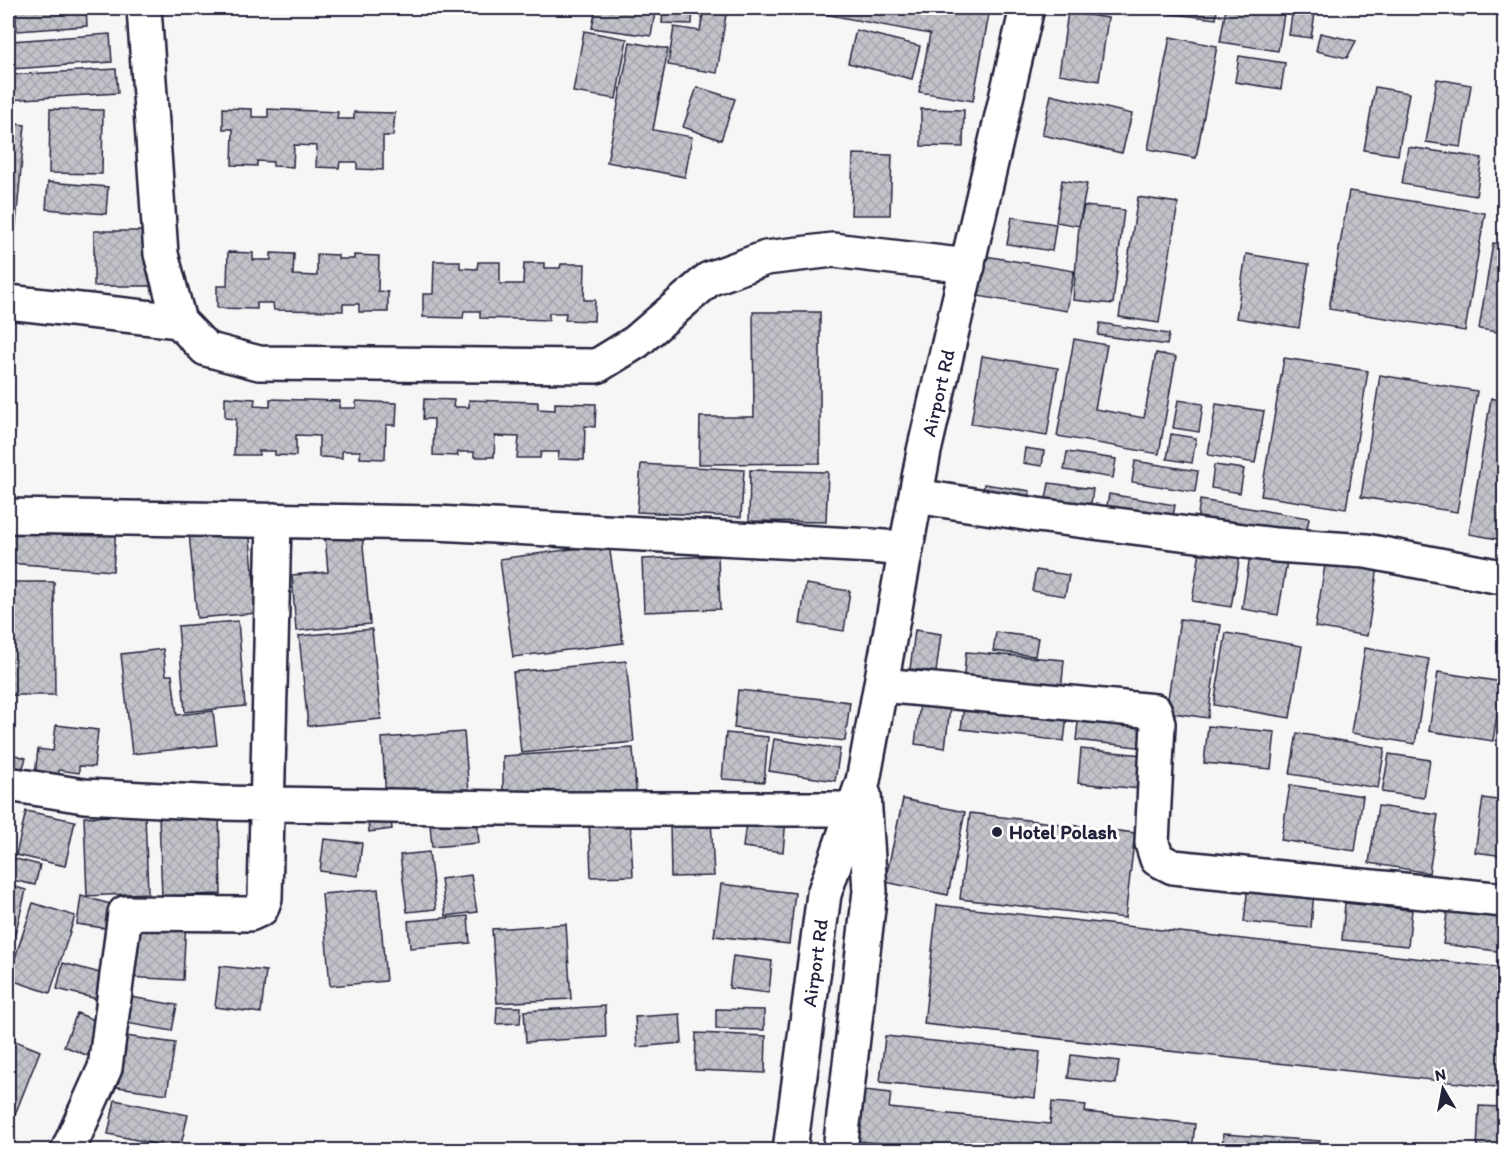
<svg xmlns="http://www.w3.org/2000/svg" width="1512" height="1158" font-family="Itim,sans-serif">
	<defs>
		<pattern id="building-cross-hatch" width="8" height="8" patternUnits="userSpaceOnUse" patternTransform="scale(1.5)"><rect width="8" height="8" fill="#c2c2c9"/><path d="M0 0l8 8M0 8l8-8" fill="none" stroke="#a6a6ae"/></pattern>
	</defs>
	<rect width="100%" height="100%" fill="#f6f6f7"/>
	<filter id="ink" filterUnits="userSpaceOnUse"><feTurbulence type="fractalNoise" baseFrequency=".0167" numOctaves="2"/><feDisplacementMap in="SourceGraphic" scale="12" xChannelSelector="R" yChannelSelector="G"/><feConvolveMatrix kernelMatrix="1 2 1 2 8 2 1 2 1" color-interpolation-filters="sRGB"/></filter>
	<g filter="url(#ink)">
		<path fill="url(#building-cross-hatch)" stroke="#22223b" stroke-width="1.5" d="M15 8H86L87 26 17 31Z
			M596 8H656L651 36 592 28Z
			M663 8H693L692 24 662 23Z
			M704 8H727L717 73 668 65 674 27 700 31Z
			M825 8H990L973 101 919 92 930 34 824 14Z
			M1121 8H1217L1216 19Z
			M1226 8H1285L1278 51 1220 42Z
			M1293 8H1316L1311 38 1289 35Z
			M1424 8H1465L1463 16 1423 10Z
			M1068 12 1108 18 1099 81 1059 74Z
			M856 30 920 46 912 79 848 63Z
			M584 31 627 39 616 99 573 92Z
			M1320 33 1356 41 1347 58 1316 51Z
			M110 34 112 62 12 69 11 41Z
			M1170 37 1217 46 1196 158 1148 149Z
			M630 42 668 49 653 130 692 137 685 177 607 162Z
			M1239 56 1285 63 1281 89 1235 82Z
			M116 69 118 93 8 100V75Z
			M1437 79 1471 85 1461 147 1426 142Z
			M697 87 735 99 721 140 683 127Z
			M1375 87 1409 93 1398 155 1364 150Z
			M1051 95 1132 114 1122 153 1042 135Z
			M223 108 252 109V117H268V109L338 112 337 119H354V112L395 113 393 136H383V170L357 169V162H340L339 168 316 167 317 146 294 145 293 167 273 166V162L257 161V166L232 165 233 129H223Z
			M50 109 103 110 102 174 49 173Z
			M921 109 964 110 963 147 921 146Z
			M8 123 25 125 13 256H8Z
			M1408 147 1482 158 1476 196 1402 184Z
			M853 154 892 155 890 215H851Z
			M1062 180 1087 184 1079 226 1056 222Z
			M48 182 108 187 106 214 46 209Z
			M1349 191 1485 213 1465 331 1329 309Z
			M1138 197 1178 203 1159 323 1119 317Z
			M1084 206 1124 210 1113 304 1073 300 1079 226Z
			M1012 217 1056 224 1052 251 1007 244Z
			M94 231H154L153 286H94Z
			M1493 243 1504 245V333L1479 329Z
			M228 252 253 253V260H271V253L294 254 293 275 317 276V254L338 255V259H354V255L379 256 378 291 388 292V312H359V304H343V311L274 310 273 303H257V309L217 308V286H227Z
			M1246 254 1309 264 1299 328 1236 318Z
			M985 256 1074 271 1067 311 978 296Z
			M434 261H460V268L477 269 478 262H500V284H523L524 263H544V268H560L561 264H585L584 300H595L594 321 565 320 566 313H549V320L480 318V311H464L463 318 423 317V294H433Z
			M753 312H820V463L699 464 700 417H754Z
			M1100 323 1169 334 1167 345 1098 335Z
			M1074 339 1107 345 1095 409 1144 418 1156 353 1176 357 1159 454 1057 436Z
			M982 356 1058 368 1047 436 971 424Z
			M1284 358 1368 371 1346 509 1261 496Z
			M1380 375 1477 391 1457 512 1361 497Z
			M225 397 255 399 254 406 270 407V399L340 401 339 408H356V401L397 403 396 425H386L385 459 360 458V451H342V458L319 457V436L296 435V456L275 455V451H259V455H234L236 419 225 418Z
			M1491 398 1504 401V540L1469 534Z
			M424 399 454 400 453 407H469V400L538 402V409L555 410V403L596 404 595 427 585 426 584 460 558 459 559 452H541L540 458H517L519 437 495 436 494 457H474V452H457L458 456 433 455 434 419H423Z
			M1178 400 1203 404 1199 432 1173 428Z
			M1216 404 1264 411 1255 463 1208 455Z
			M1171 434 1196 438 1192 463 1167 459Z
			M1025 448 1044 451 1042 466 1023 463Z
			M1067 452 1116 459 1113 478 1064 470Z
			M1135 461 1198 471 1195 492 1132 482Z
			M641 464 744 470 741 517 637 512Z
			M1214 465 1244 469 1240 493 1211 488Z
			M750 470 828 472 826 522 749 521Z
			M1049 483 1093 489 1090 511 1045 504Z
			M984 484 1030 491 1028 508 982 500Z
			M1109 494 1175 505 1171 527 1105 517Z
			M1200 500 1309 518 1304 545 1196 527Z
			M11 520 116 527 113 571 8 563Z
			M249 528 257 613 197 618 189 533Z
			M362 534 370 624 296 631 292 575 328 572 325 537Z
			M1202 539 1242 545 1231 607 1192 601Z
			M609 544 623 643 513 657 500 559Z
			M1327 553 1379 561 1367 636 1315 627Z
			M1250 555 1287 561 1278 615 1242 609Z
			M718 556 720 609 644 612 642 559Z
			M1036 570 1069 575 1065 596 1032 591Z
			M8 582H54L55 695H8Z
			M806 584 850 591 844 631 800 624Z
			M1180 619 1221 625 1208 718 1166 712Z
			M238 621 245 706 185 712 178 626Z
			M372 629 381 719 308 726 299 636Z
			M915 630 941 634 936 672 910 669Z
			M996 632 1038 638 1035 656 993 651Z
			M1226 633 1302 646 1290 718 1214 705Z
			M1365 648 1429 659 1415 744 1351 733Z
			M163 649 166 675H172L177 715 213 711 217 745 132 754 121 654Z
			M966 652 1064 660 1061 692 963 685Z
			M626 661 634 742 521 753 513 672Z
			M1438 672 1502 682 1493 741 1429 731Z
			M738 690 850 702 845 741 734 728Z
			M921 696 951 700 945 748 915 744Z
			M965 698 1068 709 1064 741 961 729Z
			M1504 712V743L1500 742Z
			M1079 713 1149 721 1146 748 1076 740Z
			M56 725 98 730 94 767 79 766V773L59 770 57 787 34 785 38 749 53 751Z
			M1208 726 1275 732 1271 769 1204 763Z
			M464 732 469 793 386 799 382 738Z
			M726 733 768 737 764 782 722 779Z
			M1297 733 1385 748 1378 788 1290 774Z
			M774 739 840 749 835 781 769 771Z
			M633 748 637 805 503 806V756Z
			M1081 749 1143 755 1140 789 1078 783Z
			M8 753 26 758 19 780 8 776Z
			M1389 754 1430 760 1424 798 1382 792Z
			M1290 785 1363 796 1355 851 1281 840Z
			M1483 798 1504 801V856L1475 852Z
			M903 799 965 812 948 895 885 882Z
			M1378 806 1438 815 1429 873 1369 863Z
			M8 808 15 810 8 842Z
			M390 808 392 829 369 832 367 810Z
			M476 809 479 843 432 847 429 813Z
			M26 811 75 821 65 866 16 855Z
			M970 813 1135 833 1125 918 960 899Z
			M145 815 148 893 87 896 84 817Z
			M219 815 221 894 162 896 159 817Z
			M747 815 786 819 783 852 743 847Z
			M630 817 633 876 591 877 589 819Z
			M711 818 714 876 671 877 670 820Z
			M324 839 362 843 358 876 320 871Z
			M429 852 436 909 407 912 400 855Z
			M8 857 40 865 35 885 8 879Z
			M471 875 477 912 446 916 441 879Z
			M721 884 795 893 789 944 714 936Z
			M8 885 26 890 9 959H8Z
			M1248 885 1314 891 1311 928 1244 922Z
			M378 889 386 981 330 986 322 894Z
			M81 896 118 906 116 930 77 924Z
			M1449 897 1504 905V952L1443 944Z
			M33 903 75 916 50 993 8 979Z
			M1345 903 1412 910 1408 946 1342 940Z
			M937 905 1504 968V1088L924 1024Z
			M129 915 186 919 183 980 125 977Z
			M468 916 470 943 410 948 408 921Z
			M566 924 571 999 497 1003 492 929Z
			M733 956 772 961 769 993 729 988Z
			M63 963 104 974 97 999 57 989Z
			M220 966 266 971 261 1013 215 1007Z
			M125 996 177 1005 172 1031 120 1022Z
			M605 1006 606 1037 526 1042 524 1011Z
			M497 1007H521L520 1023 496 1024Z
			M716 1009 764 1010V1030L716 1029Z
			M77 1013 104 1024 91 1057 64 1046Z
			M680 1014 682 1043 637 1047 635 1017Z
			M696 1033 766 1036 765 1073 695 1070Z
			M118 1035 175 1043 167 1094 111 1086Z
			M885 1036 1040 1052 1035 1098 880 1082Z
			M8 1038 40 1051 14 1117 8 1114Z
			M1071 1055 1119 1061 1116 1084 1068 1078Z
			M864 1090 891 1093 889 1108 1050 1124 1052 1102 1086 1105 1085 1112 1195 1124 1192 1150H947L858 1141Z
			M115 1100 188 1115 180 1149 108 1134Z
			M1479 1106 1504 1107V1150H1477Z
			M1223 1134 1320 1141 1319 1150H1222Z
			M1350 1147 1396 1150H1350Z"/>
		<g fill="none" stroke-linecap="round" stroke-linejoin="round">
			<defs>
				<path id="street" d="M144 8 161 254 179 321 206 349 259 363 597 366 636 342 709 279 766 258 833 250 968 266
					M8 302 179 321
					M916 496 1037 515 1276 545 1366 551 1496 576
					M8 516 436 523 872 546 906 549
					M881 685 1155 711 1158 724 1152 843 1157 859 1173 867 1504 900
					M8 784 84 796 219 803 565 809H854
					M68 1150 105 1068 125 913 250 914 261 909 265 898 274 520"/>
				<path id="secondary" d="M790 1150 824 894 863 781 924 451 1027 8
					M840 1150 870 891 864 795"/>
			</defs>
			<use href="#street" stroke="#22223b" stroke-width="38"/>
			<use href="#secondary" stroke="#22223b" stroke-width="38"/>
			<use href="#street" stroke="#fff" stroke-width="33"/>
			<use href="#secondary" stroke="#fff" stroke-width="33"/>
		</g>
	</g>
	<circle fill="#22223b" stroke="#fff" stroke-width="2" cx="997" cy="832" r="6"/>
	<g text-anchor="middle" stroke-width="6" stroke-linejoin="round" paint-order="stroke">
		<g font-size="20" fill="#22223b" stroke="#fff">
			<text transform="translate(938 393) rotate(-77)" y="7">Airport Rd</text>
			<text transform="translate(815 963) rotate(-82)" y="7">Airport Rd</text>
		</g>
		<g font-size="20" font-weight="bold" fill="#22223b" stroke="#fff" text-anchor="start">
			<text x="1009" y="839">Hotel Polash</text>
		</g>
	</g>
	<rect width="1512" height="1158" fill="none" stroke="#fff" stroke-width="30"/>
	<rect x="15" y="15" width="1482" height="1128" fill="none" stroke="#22223b" stroke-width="2" filter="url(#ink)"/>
	<g transform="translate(1443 1089) rotate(350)" stroke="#ffffff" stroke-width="4.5" paint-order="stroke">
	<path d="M0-4.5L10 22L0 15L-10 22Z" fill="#22223b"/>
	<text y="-9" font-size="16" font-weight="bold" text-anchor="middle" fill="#22223b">N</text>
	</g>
</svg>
